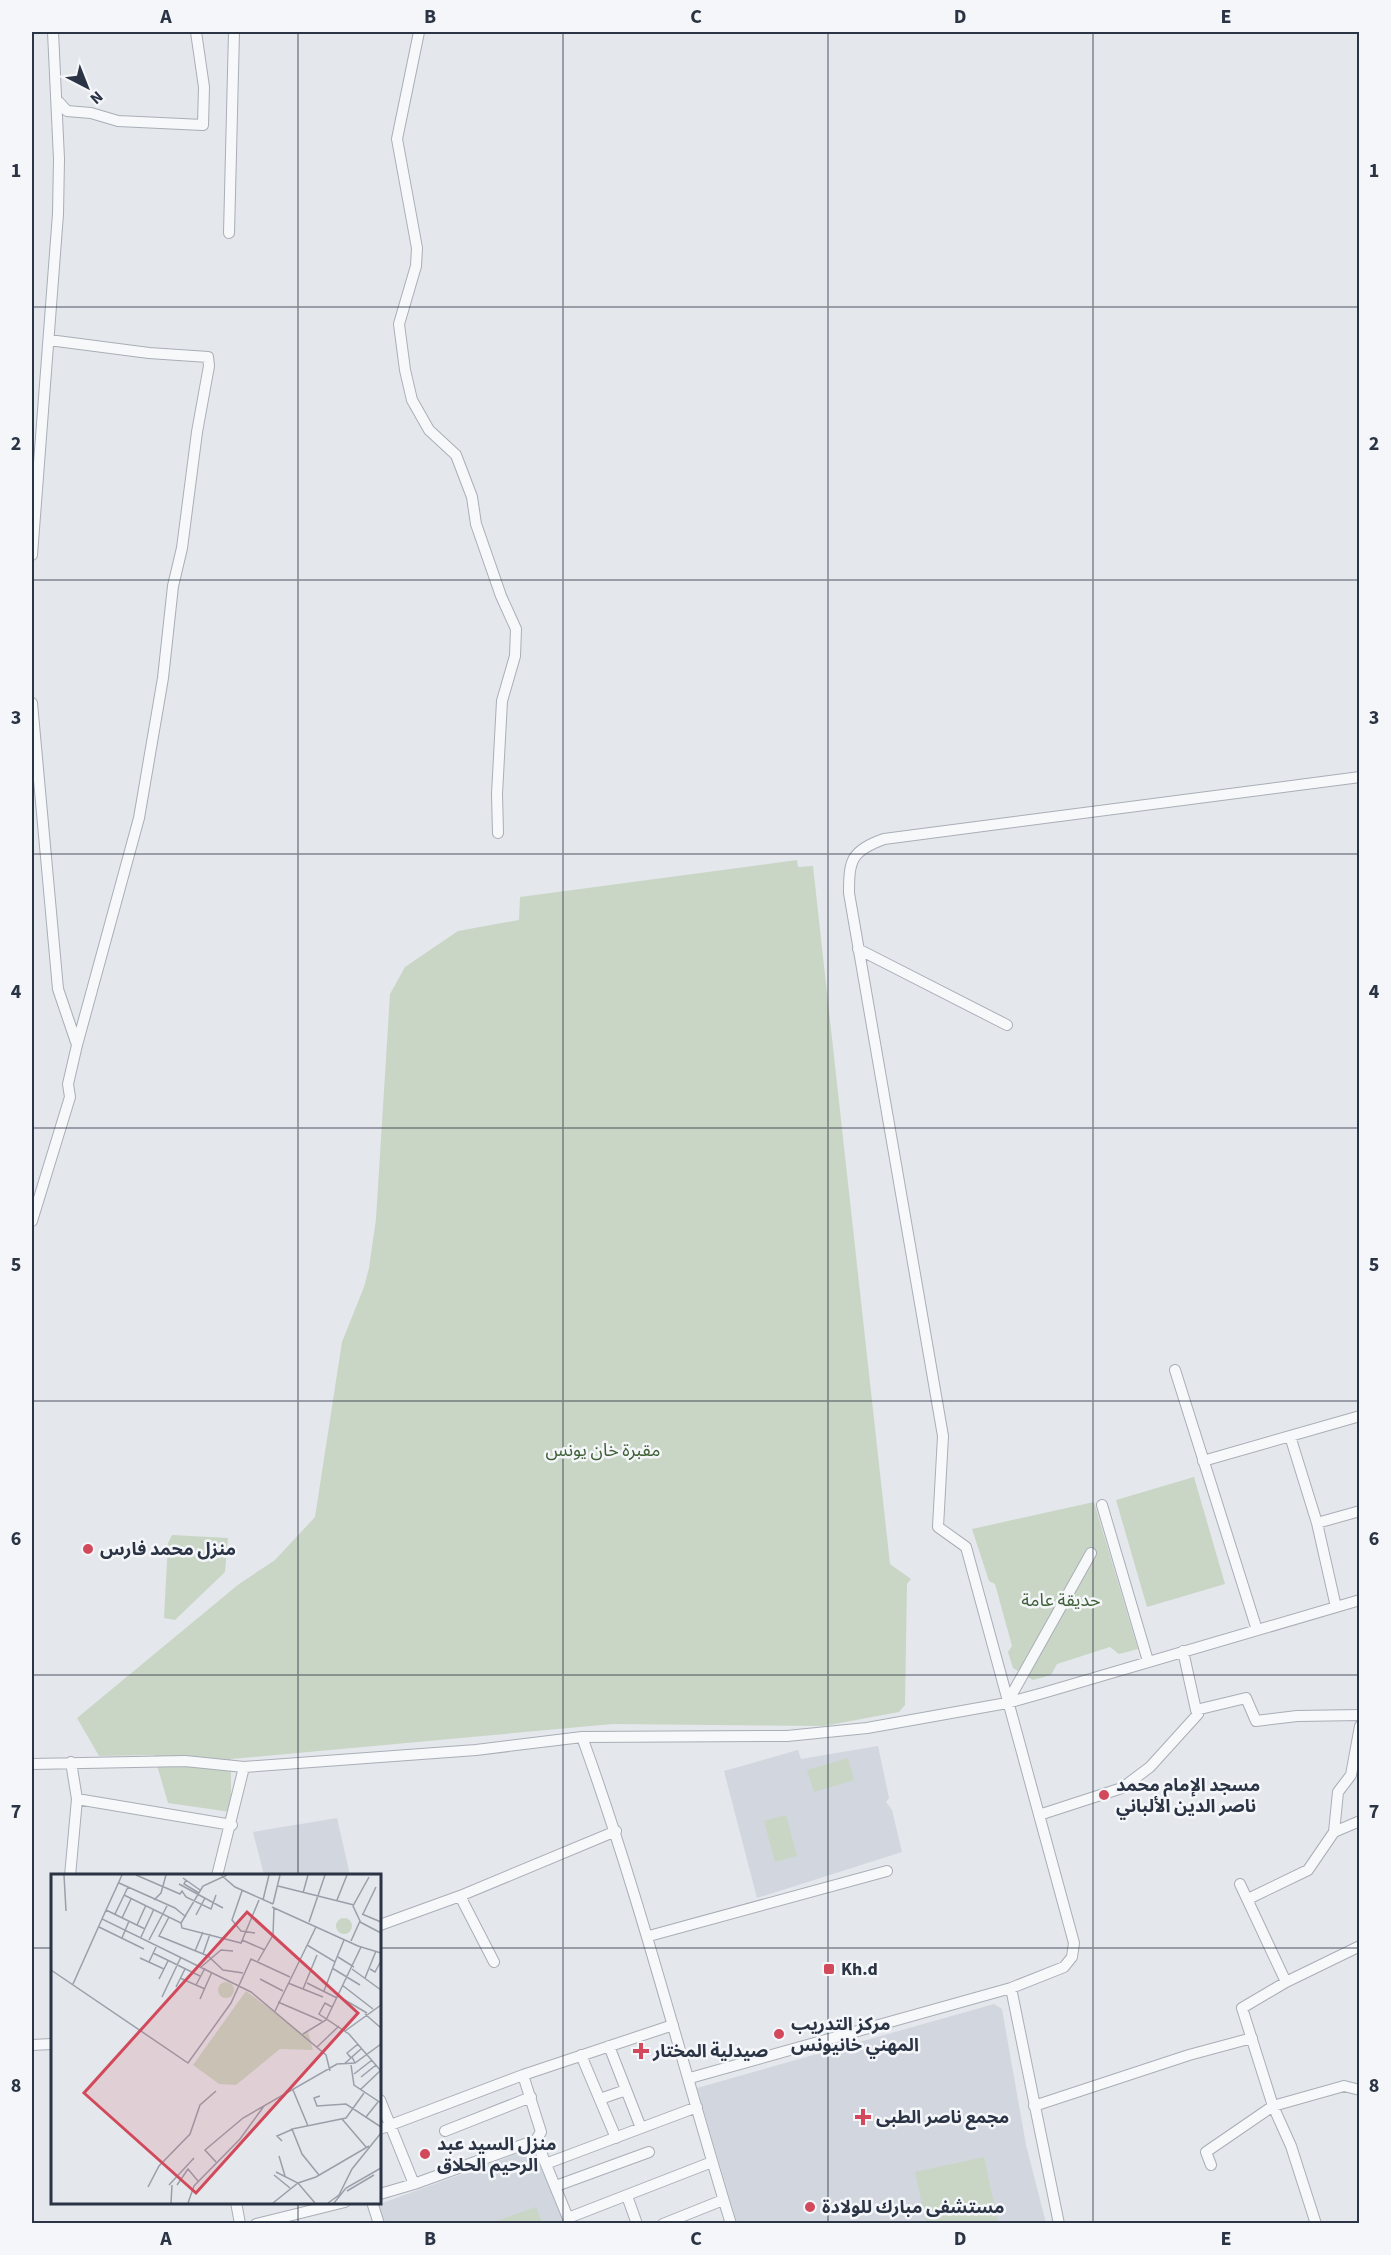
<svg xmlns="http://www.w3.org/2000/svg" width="1391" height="2255" font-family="'Source Sans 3','Noto Sans Arabic',sans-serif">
	<rect width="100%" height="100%" fill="#e4e7ec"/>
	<path fill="#d2d6de" d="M878 1746 889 1798 886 1802 892 1810 902 1852 757 1898 724 1771 798 1750 801 1759Z
		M337 1818 350 1875H264L253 1832Z
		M994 2004 1002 2009 1026 2145 1046 2223H737L697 2088Z
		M533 2148 565 2223H380L374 2206Z"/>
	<path fill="#c9d6c5" d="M797 860 798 867 813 866 890 1564 911 1579 907 1584 905 1705 899 1712 824 1726 613 1724 231 1759V1812L168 1803 154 1755 99 1756 77 1718 239 1584 275 1560 315 1517 342 1342 364 1287 369 1268 376 1219 390 994 405 967 458 931 519 920 520 897Z
		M1194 1477 1225 1584 1147 1607 1116 1500Z
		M1094 1502 1138 1649 1119 1654 1110 1647 1057 1664 1051 1675 1033 1680 1013 1668 1008 1652 1012 1646 995 1584 989 1581 972 1529Z
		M172 1535 228 1538 225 1572 175 1620 164 1618 168 1543Z
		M848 1758 854 1780 814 1792 807 1770Z
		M786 1815 797 1856 775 1862 764 1821Z
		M984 2157 998 2223H926L915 2172Z
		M536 2207 542 2223 494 2222Z"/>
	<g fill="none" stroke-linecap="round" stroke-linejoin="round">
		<defs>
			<path id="minor" d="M419 32 397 139 417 248 416 266 399 324 405 370 412 400 429 430 456 455 472 497 476 524 501 596 516 629 515 656 502 701 497 794 498 833
				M56 99 67 111 91 113 118 121 203 125 204 87 196 32
				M229 233 234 32
				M32 555 58 214 59 159 53 32
				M32 703 58 989 77 1045
				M858 949 1007 1025
				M32 1221 70 1097 68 1084 77 1045 139 818 163 678 173 586 182 548 197 432 209 366 208 357 149 353 49 340
				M1175 1370 1257 1630
				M1290 1436 1317 1523 1336 1607
				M1203 1461 1360 1416
				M1102 1505 1148 1661
				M1317 1523 1360 1511
				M1183 1651 1196 1710
				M1007 1703 1091 1553
				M582 1737C640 1897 681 2061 731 2224
				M32 1764 185 1761 244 1767 476 1750 582 1737 787 1736 867 1728 1007 1703 1043 1693 1360 1600
				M77 1799 232 1825
				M1039 1815 1122 1788 1150 1767 1198 1714 1196 1710 1246 1698 1256 1721 1297 1716 1360 1715
				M1334 1832 1360 1821
				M70 1876 77 1799 71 1762
				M217 1876 244 1767
				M1240 1884 1286 1982
				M460 1896 494 1962
				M1248 1899 1308 1870 1334 1832 1338 1792 1351 1775 1360 1726
				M380 1925 460 1896 616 1831
				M649 1936 887 1871
				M1011 1988 1059 2224
				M32 2045 52 2044
				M609 2046 641 2128
				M581 2055 616 2138
				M690 2078 1011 1988 1064 1967 1072 1957 1074 1943 966 1547 938 1527 943 1436 849 893C849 860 851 851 884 839L1360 777
				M600 2099 626 2090
				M380 2100 414 2184
				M1034 2106 1189 2055 1252 2038
				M380 2129 523 2075 673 2025
				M445 2131 531 2097
				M536 2140 570 2223
				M548 2163 697 2107
				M1211 2165 1206 2152 1273 2106 1344 2086 1360 2090
				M556 2186 649 2152
				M380 2194 414 2184 536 2140 541 2132 523 2075
				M627 2196 637 2224
				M236 2202 240 2224
				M372 2202 379 2224
				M568 2218 712 2162
				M256 2224 345 2202
				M663 2224 723 2200
				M1316 2224 1291 2146 1273 2106 1242 2008 1286 1982 1360 1946"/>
		</defs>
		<use href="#minor" stroke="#a9aeb7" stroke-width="12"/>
		<use href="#minor" stroke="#f7f8fa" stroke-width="10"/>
	</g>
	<path fill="none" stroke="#2b3445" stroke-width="1.5" stroke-opacity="0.55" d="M298 32V1876M563 32V2224M828 32V2224M1093 32V2224M32 307H1360M32 580H1360M32 854H1360M32 1128H1360M32 1401H1360M32 1675H1360M32 1948H52M380 1948H1360M298 2202V2224"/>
	<g fill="#d1495b" stroke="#f4f6f9" stroke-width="2">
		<circle cx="88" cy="1549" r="6"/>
		<circle cx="1104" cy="1795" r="6"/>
		<rect x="823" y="1963" width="12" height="12" rx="3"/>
		<circle cx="779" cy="2034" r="6"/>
		<path d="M638 2042h6v6h6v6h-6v6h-6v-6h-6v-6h6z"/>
		<path d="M860 2108h6v6h6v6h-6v6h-6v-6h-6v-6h6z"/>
		<circle cx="425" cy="2154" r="6"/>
		<circle cx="810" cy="2207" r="6"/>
	</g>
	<g text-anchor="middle" stroke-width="5" stroke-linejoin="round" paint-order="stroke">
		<g font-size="18" fill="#3f6138" stroke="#f4f6f9">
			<text x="603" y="1456">مقبرة خان يونس</text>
			<text x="1061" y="1606">حديقة عامة</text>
		</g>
		<g font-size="18" font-weight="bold" fill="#2b3445" stroke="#f4f6f9" text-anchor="start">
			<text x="100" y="1555">منزل محمد فارس</text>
			<text x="1116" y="1791">مسجد الإمام محمد<tspan x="1116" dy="21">ناصر الدين الألباني</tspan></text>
			<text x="841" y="1975">Kh.d</text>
			<text x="791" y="2030">مركز التدريب<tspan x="791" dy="21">المهني خانيونس</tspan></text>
			<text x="653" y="2057">صيدلية المختار</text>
			<text x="876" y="2123">مجمع ناصر الطبى</text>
			<text x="437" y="2150">منزل السيد عبد<tspan x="437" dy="21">الرحيم الحلاق</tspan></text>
			<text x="822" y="2213">مستشفى مبارك للولادة</text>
		</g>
	</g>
	<g transform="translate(51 1874)">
		<rect width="330" height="330" fill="#e4e7ec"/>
		<path d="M285 52a8 8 0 1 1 16 0a8 8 0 1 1-16 0ZM167 116a8 8 0 1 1 16 0a8 8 0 1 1-16 0ZM195 117 253 161 257 157 262 176 229 175 185 211 168 210 142 191Z" fill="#c9d6c5"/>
		<path fill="none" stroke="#9a9fa9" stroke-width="1.5" d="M13 1 15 37M71 1 51 45 200 118 275 181 279 197M85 1 129 20 131 17 135 23 160 35 165 21M170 1 184 13 222 30M132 4 149 16M135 6 133 10 148 19M68 9 124 34 135 43M128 10 172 34M227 12 303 31M191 17 181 46 190 57 204 59M252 19 257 1M73 21 130 49 131 54 190 69 208 26M103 26 110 19 115 1M212 26 218 1M286 26 296 1M222 30 229 1M221 33 307 72 330 79M55 36 94 55M64 40 77 13M311 40 330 48M312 40 325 13M145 41 154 24M118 43 108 62 157 82 172 96 192 99M71 44 80 25M258 48 274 1M309 48 330 59M130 49 152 12 176 1M86 51 95 31M48 53 93 75M90 63 103 35M71 64 78 47M98 66 116 32M191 66 214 76M300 67 309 47 302 32 318 3M256 71 284 88 293 66M144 77 152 58M102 79 149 102M152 80 159 60M287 83 303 93M89 84 113 95M207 87 222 61 223 34M98 88 106 71M150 93 170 76 182 77M281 94 309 111M301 95 330 116M319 95 324 98 330 87M0 96 137 189 180 129 200 85 239 103M129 104 154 115M314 104 325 77M108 105 117 87M209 105 232 117M237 109 272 123M256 109 286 124M22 110 51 45M145 111 154 94M291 111 322 135M125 113 134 95M252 115 266 81M273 117 284 88M287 122 316 139M111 123 130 83M149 125 161 98M227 128 271 147M281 133 274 129 268 140 298 160 330 197M224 137 265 53M314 140 330 154M294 157 330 131M252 160 275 146 310 73M266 173 288 152M304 189 301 183 311 174M293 190 300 184 296 179 307 170M300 191 303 211 330 229M303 200 321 186M310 203 325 191M242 216 257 252M309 216 329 197M269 222 263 224 266 232 295 230 330 253M315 243 327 228M291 245 315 273M231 267 226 262 242 255M228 282 234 302M165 288 154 276 192 244 286 190 304 189 330 170M225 298 247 309 264 329M223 301 239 314M268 301 251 280 241 255 295 244 313 219M118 311 143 284M126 311 137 295 147 307M97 313 108 292 139 260 149 231 165 217M296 317 323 301M120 329 121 311M137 329 143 312 189 265 213 232M222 329 247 309 265 303 318 272M277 329 288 321 301 295 330 259M283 329 295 314 330 294"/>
		<path fill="#d1495b" fill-opacity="0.15" stroke="#d1495b" stroke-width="3" d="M196 38 307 139 145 319 33 219Z"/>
		<rect width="330" height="330" fill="none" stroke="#2b3445" stroke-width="3"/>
	</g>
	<rect width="1391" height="2255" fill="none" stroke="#f4f6f9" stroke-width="66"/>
	<g transform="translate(87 87) rotate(138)" stroke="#f4f6f9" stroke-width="4.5" paint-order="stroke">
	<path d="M0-4.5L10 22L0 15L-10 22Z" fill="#2b3445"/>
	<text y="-9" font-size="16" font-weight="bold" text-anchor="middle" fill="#2b3445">N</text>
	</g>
	<rect x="33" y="33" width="1325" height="2189" fill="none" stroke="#2b3445" stroke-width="2"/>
	<g font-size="20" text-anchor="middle" font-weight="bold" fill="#2b3445">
		<text x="166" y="23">A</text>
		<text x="430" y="23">B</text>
		<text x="696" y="23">C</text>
		<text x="960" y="23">D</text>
		<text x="1226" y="23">E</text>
		<text x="16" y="177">1</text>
		<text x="1374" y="177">1</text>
		<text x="16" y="450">2</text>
		<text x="1374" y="450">2</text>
		<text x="16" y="724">3</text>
		<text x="1374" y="724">3</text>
		<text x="16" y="998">4</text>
		<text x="1374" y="998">4</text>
		<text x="16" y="1271">5</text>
		<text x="1374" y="1271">5</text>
		<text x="16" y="1545">6</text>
		<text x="1374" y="1545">6</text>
		<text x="16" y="1818">7</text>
		<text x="1374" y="1818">7</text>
		<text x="16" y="2092">8</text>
		<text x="1374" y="2092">8</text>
		<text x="166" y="2245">A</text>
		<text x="430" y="2245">B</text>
		<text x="696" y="2245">C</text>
		<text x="960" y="2245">D</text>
		<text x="1226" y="2245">E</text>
	</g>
</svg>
